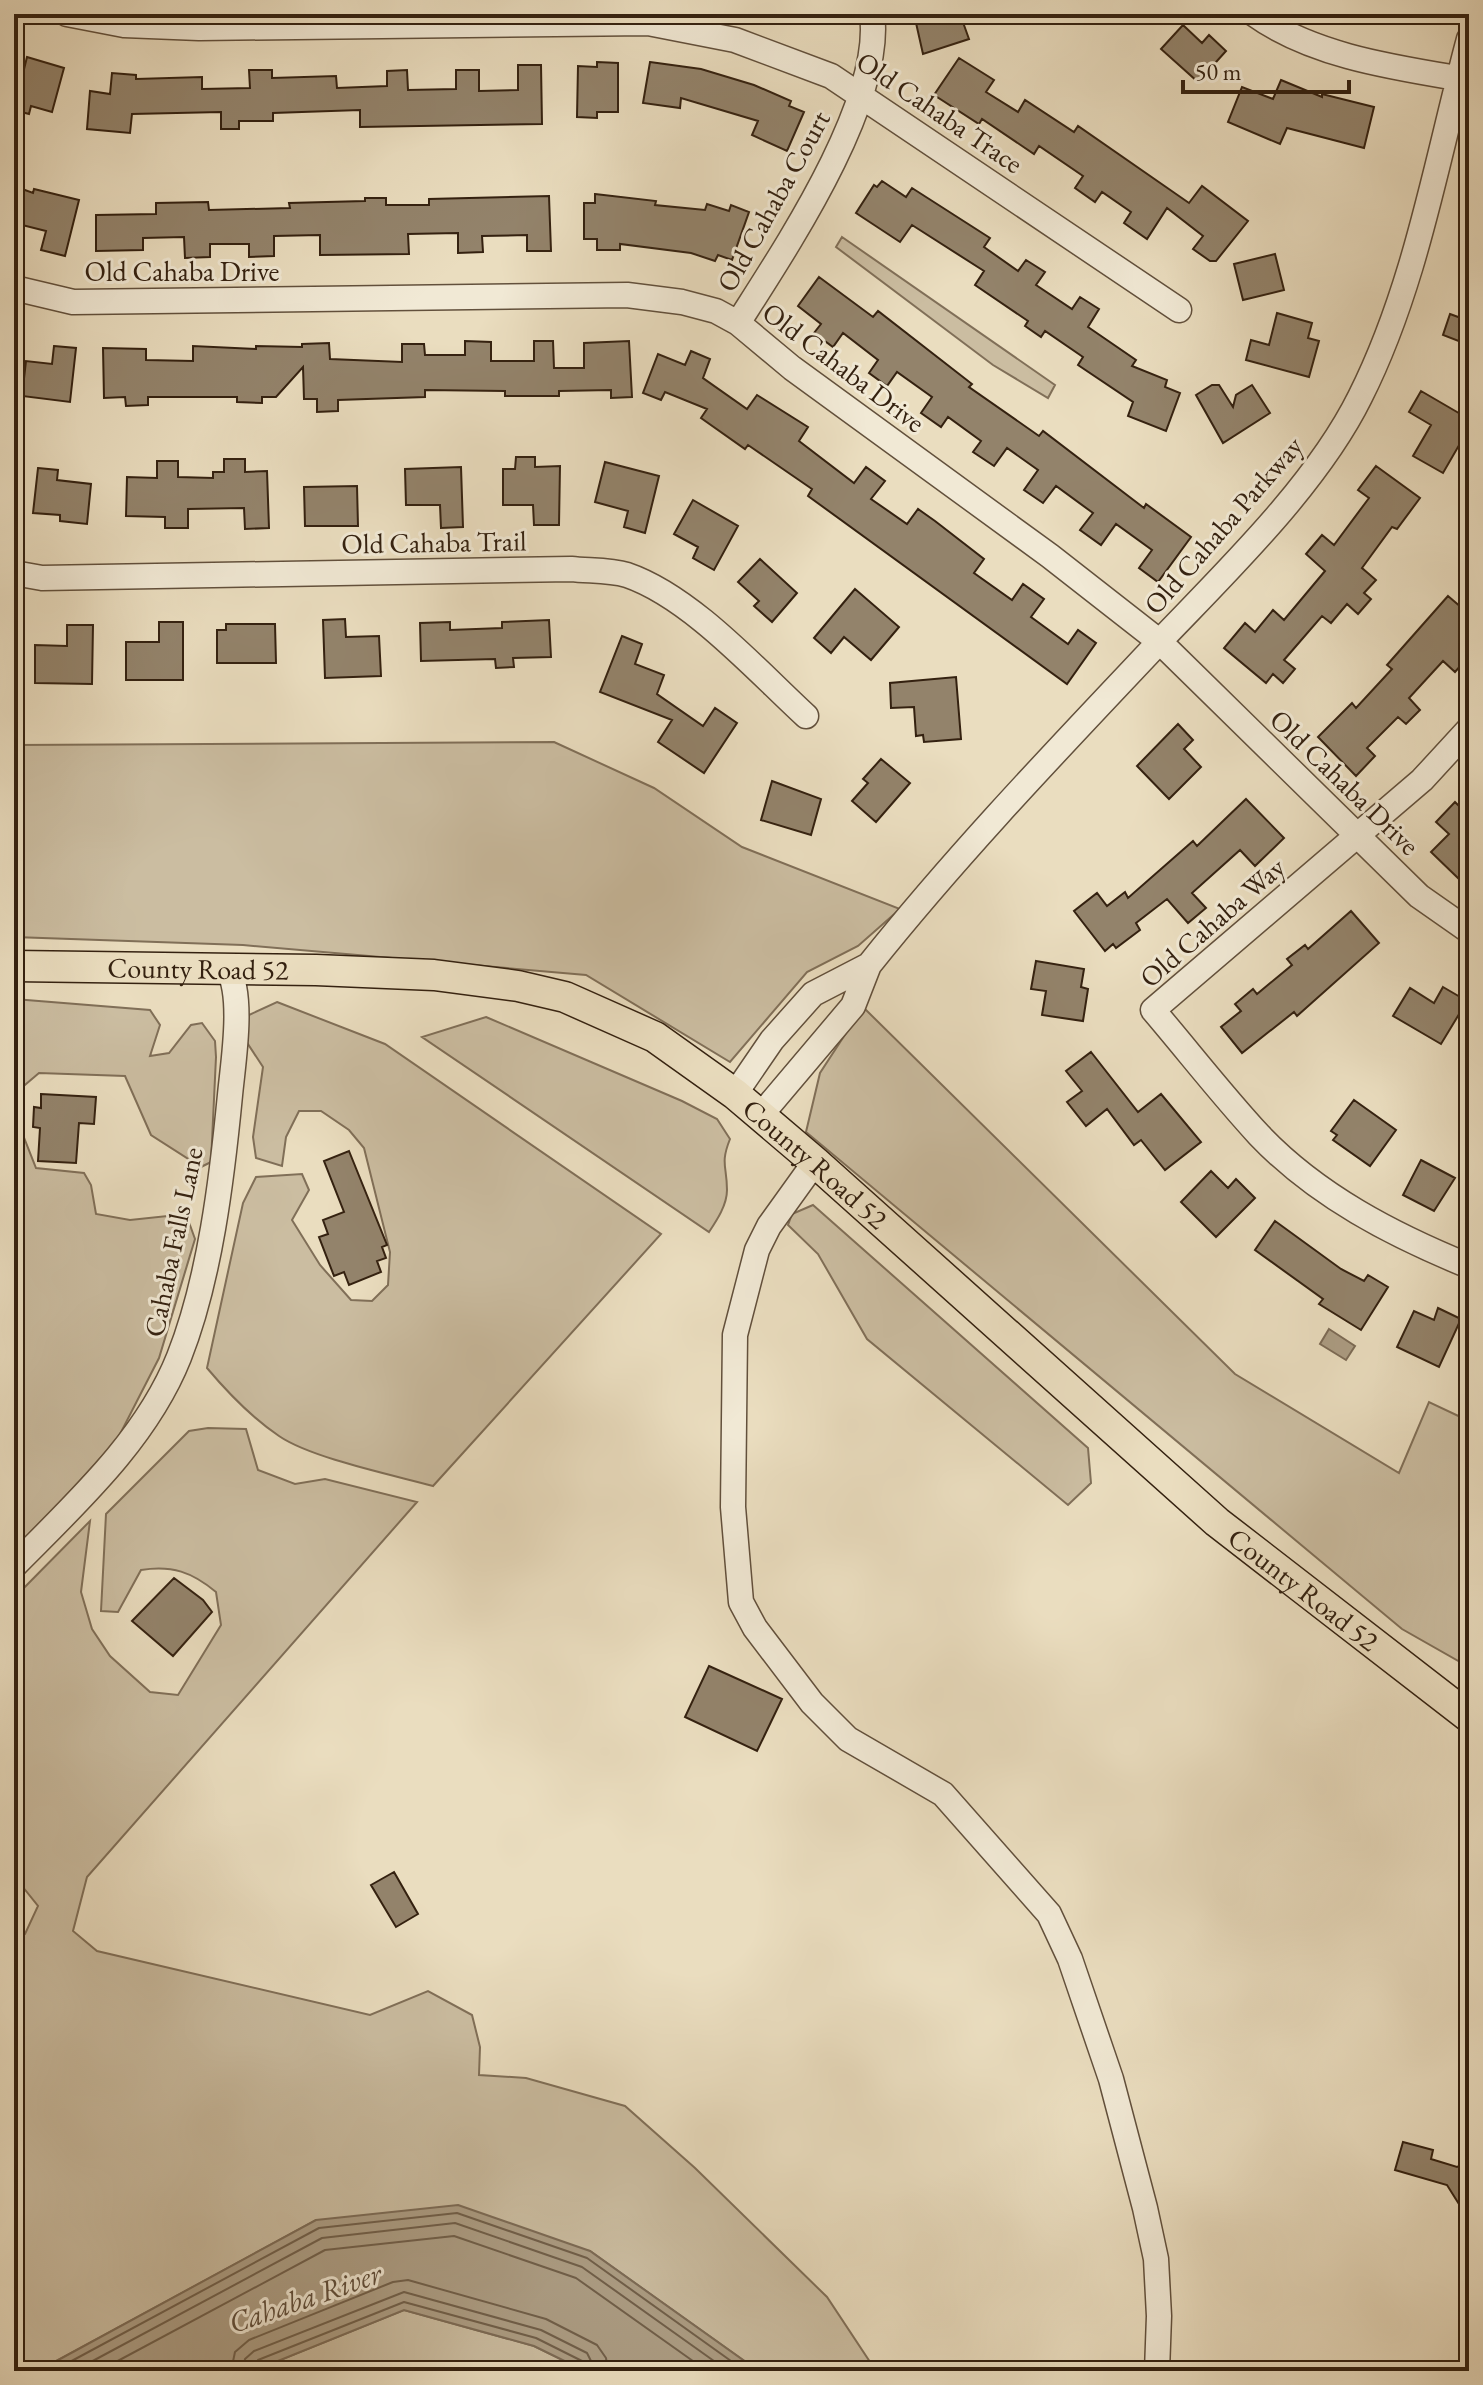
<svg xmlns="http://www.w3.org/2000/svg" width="1483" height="2385" font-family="'EB Garamond',serif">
	<rect width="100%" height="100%" fill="#eaddbf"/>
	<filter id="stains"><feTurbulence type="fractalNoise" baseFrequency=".0025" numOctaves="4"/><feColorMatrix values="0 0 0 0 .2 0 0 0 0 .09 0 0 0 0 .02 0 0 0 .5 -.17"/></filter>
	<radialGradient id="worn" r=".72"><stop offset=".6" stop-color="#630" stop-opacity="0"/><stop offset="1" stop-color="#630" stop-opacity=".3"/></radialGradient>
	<path fill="#cbbda1" stroke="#806f58" stroke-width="2" d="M842 237 1055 385 1048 398 993 365 836 247Z
		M554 742 654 788 742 847 900 909 858 946 807 972 730 1062 586 975 243 945 14 937V745Z
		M14 999 150 1010 160 1025 150 1056 169 1053 191 1025 202 1023 215 1041 216 1057 211 1162 201 1167 151 1135 125 1076 39 1073 19 1090 23 1135 36 1168 84 1173 91 1185 96 1214 130 1220 186 1214 195 1239 159 1358 117 1440 16 1551Z
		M277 1002 385 1044 661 1234 433 1486C393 1475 311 1458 279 1436 251 1417 228 1393 207 1368L243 1203 256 1177 302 1174 309 1190 292 1220 320 1265 351 1300 372 1301 388 1285 390 1252 364 1148 349 1130 321 1111H299L286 1137 282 1166 256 1158 253 1137 263 1067 244 1038 249 1015Z
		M863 1007 1235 1374 1399 1473 1429 1402 1469 1421V1667L1402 1629 806 1132 820 1073Z
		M486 1017 682 1101 717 1119 730 1139C720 1164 727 1166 727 1190 727 1205 717 1220 709 1232L422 1037Z
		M813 1205 1088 1448 1091 1483 1068 1505 867 1339 818 1254 788 1225 792 1214Z
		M208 1428 246 1429 258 1470 295 1484 325 1479 417 1502 87 1877 73 1931 97 1951 370 2015 428 1991 472 2015 480 2047 479 2075 526 2078 625 2106 695 2168 827 2297 876 2371H754L750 2365 590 2251 316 2220 38 2371H14V1939L25 1934 38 1906 14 1876V1598L90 1521 81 1592 92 1629 110 1656 150 1692 178 1695 221 1625 216 1592C192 1572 172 1565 141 1570L118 1612 101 1611 106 1514 189 1431Z
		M404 2310 534 2346 585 2371H253Z"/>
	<path fill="#ac9d84" stroke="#7c6b56" stroke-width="2" d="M1329 1329 1355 1346 1346 1360 1320 1344Z
		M458 2205 590 2251 750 2365 754 2371H585L534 2346 404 2310 253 2371H38L316 2220Z"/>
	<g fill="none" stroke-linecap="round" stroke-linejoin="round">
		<path stroke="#705f4a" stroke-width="2" d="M53 2371 319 2228 457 2213 587 2258 745 2371
			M74 2371 322 2238 455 2223 582 2267 728 2371
			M99 2371 325 2250 454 2236 576 2278 707 2371
			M231 2371 235 2352 249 2340 393 2282 408 2280 546 2319 597 2345 606 2358 608 2371
			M243 2371 245 2359 254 2351 404 2292 541 2330 587 2353 596 2371
			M253 2371 258 2360 404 2302 536 2338 582 2361 586 2371"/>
	</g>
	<path fill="#93836b" stroke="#342110" stroke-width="2" d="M914 14H960L969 39 923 54Z
		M1183 25 1202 43 1209 35 1226 51 1198 82 1161 49Z
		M27 57 64 68 52 112 31 106 29 114 14 110Z
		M959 58 994 80 986 92 1018 112 1025 100 1074 132 1078 126 1189 203 1202 186 1248 221 1216 261H1210L1193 249 1203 236 1167 208 1147 239 1124 223 1131 212 1102 192 1095 202 1075 188 1083 176 1039 146 1034 154 982 119 979 124 934 95Z
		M597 62 618 63V112H597V118L577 117 578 66 597 67Z
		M650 62 701 69 754 85 791 101 789 106 804 112 787 151 752 135 758 121 681 98 680 108 643 103Z
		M518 65H541L542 124 360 127V110L273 113V121H239V129H221V112L132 114 130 133 87 129 90 91 110 94 112 73 136 75V79L202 77V89L250 88 249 70H272V78L336 76 337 88 387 86V71L407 70 408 90 456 89V70H479V91L518 90Z
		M1281 80 1322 97V94L1374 107 1364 148 1287 128 1280 144 1228 122 1242 87 1273 99Z
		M882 181 906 197 912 188 990 238 984 247 1018 271 1026 260 1045 272 1036 285 1072 309 1080 297 1099 309 1088 327 1136 360 1132 366 1167 380 1165 387 1180 393 1166 431 1128 416 1133 402 1078 365 1083 357 1045 331 1041 337 1025 326 1028 321 975 285 984 271 912 225 900 242 856 213 874 185 877 187Z
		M14 186 33 193 34 189 79 200 65 256 41 250 46 231 14 223Z
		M595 194 656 201 655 205 705 210 707 204 729 211 731 205 749 212 732 260 718 255 715 261 691 253 620 244V250H597V239H584V203H595Z
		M549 196 551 251H527V235L482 236 483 252 458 253V233L408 234 409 254 320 255V235L274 236V256L249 257V244H210V257L185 258 184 237 143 238V250L96 251V215L156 214V203L208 202 209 210 290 208 289 203 365 201V198H386V205H429V199Z
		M1275 254 1284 290 1243 300 1234 264Z
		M819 277 873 317 878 311 972 384 969 387 1039 436 1043 431 1144 508 1146 504 1191 537 1158 582 1139 568 1152 550 1116 524 1101 545 1080 530 1093 513 1056 486 1043 503 1024 490 1038 470 1007 448 994 466 973 452 981 441 948 417 941 427 921 413 932 397 897 372 887 386 869 373 878 360 843 333 833 347 814 333 821 324 798 306Z
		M1277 313 1312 323 1308 338 1319 341 1309 377 1246 360 1251 340 1269 345Z
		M1450 314 1469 321V345L1443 335Z
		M465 341 491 342V361H534V341H553L554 368H584V343L629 341 632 397 611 398V390L559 391V396H505V391L425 390V397L338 400V411L317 412V399H304L303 367 276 397H262V403L237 402V397H148V405L126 406 125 397 104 398 103 348 146 349V360L193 361V346L256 349V346L302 347V344L329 343 330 359 402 362V344H424L425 355H465Z
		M54 346 76 348 70 402 22 396 26 361 52 364Z
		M691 351 710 359 703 378 747 409 757 395 808 427 799 441 854 483 866 467 885 481 871 499 907 524 918 509 935 521 984 559 974 573 1012 600 1023 584 1044 599 1031 617 1068 644 1078 630 1096 643 1067 684 808 496 812 489 748 445 745 449 701 418 707 409 665 392 661 400 643 393 658 354 685 365Z
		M1212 385H1219L1233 407 1236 395 1252 385 1270 413 1223 443 1196 395Z
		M1421 391 1469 419V428L1443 473 1413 456 1431 425 1409 412Z
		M516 457H535V467L560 466 559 525H534L533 505H503V469H515Z
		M224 459H245V472L267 471 269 528 245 529 244 508 188 509V528H165V517L126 516 127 477 157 478V461H178V477L213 478V472H224Z
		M605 462 659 476 645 533 624 527 628 511 595 502Z
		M1376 466 1420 498 1397 529 1392 527 1362 568 1376 580 1364 593 1371 599 1358 614 1347 604 1331 623 1322 616 1284 660 1295 669 1283 683 1273 674 1266 683 1224 648 1245 623 1255 632 1273 610 1284 620 1325 571 1306 554 1322 535 1334 545 1369 498 1358 490Z
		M461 467 463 527 441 528 440 505H406L405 469Z
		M38 468 58 470 57 480 91 484 87 524 60 521V515L33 513Z
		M357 486 358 526H305L304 487Z
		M693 500 738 526 714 570 693 558 698 547 674 534Z
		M760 559 797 593 772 622 754 606 759 601 738 582Z
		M855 589 899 627 871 660 844 637 831 653 814 638Z
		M1448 596 1469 614V656L1455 672 1443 661 1409 698 1420 710 1406 724 1398 717 1367 748 1375 756 1356 776 1318 737 1352 703 1356 708 1392 669 1387 665Z
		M345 619 346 637 379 636 381 676 325 678 323 620Z
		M549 620 551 657 513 658 514 667 496 668 495 659 421 661 420 623 450 622V630L502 628V622Z
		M159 622H183V680H126V642H159Z
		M226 624H275L276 663H217V630H226Z
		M67 625H93L92 684 35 683V645L67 646Z
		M622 636 642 644 635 664 664 675 657 694 703 726 715 708 737 723 704 773 658 742 672 720 600 692Z
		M956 677 961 739 924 742 923 735 916 736 914 707 891 708 890 683Z
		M1178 724 1193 740 1184 749 1201 767 1169 799 1137 766Z
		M881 759 910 783 876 822 852 801 868 783 863 779Z
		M772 781 821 799 811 835 761 820Z
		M1246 799 1284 838 1255 866 1240 850 1192 893 1206 908 1188 923 1167 899 1136 923 1140 930 1116 948 1113 944 1105 951 1074 911 1097 893 1107 906 1125 892 1128 898 1193 841 1197 846Z
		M1455 802 1469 816V870L1460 880 1431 852 1449 834 1436 822Z
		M1351 911 1379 943 1297 1016 1294 1012 1242 1053 1221 1027 1241 1011 1235 1004 1253 989 1257 994 1292 965 1287 959 1305 945 1308 949Z
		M1036 961 1084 969 1081 987 1088 989 1083 1021 1042 1015 1046 991 1031 989Z
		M1443 987 1467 1001 1441 1044 1393 1016 1410 988 1434 1003Z
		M1091 1052 1138 1112 1161 1094 1201 1142 1165 1170 1141 1140 1134 1145 1107 1109 1086 1126 1067 1102 1082 1091 1066 1071Z
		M41 1094 96 1097 94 1124 79 1123 76 1163 38 1161 40 1128 33 1127 34 1107 41 1108Z
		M1354 1100 1396 1130 1370 1166 1333 1140 1337 1135 1331 1131Z
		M349 1151 387 1245 382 1247 386 1258 377 1261 381 1272 349 1285 344 1272 334 1276 319 1237 328 1234 323 1220 344 1212 324 1161Z
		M1421 1160 1455 1178 1434 1211 1403 1195Z
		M1211 1171 1228 1188 1236 1179 1255 1198 1216 1237 1181 1202Z
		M1275 1221 1341 1269 1364 1281 1368 1275 1388 1287 1361 1330 1319 1304 1323 1299 1255 1250Z
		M1438 1308 1461 1319 1439 1367 1397 1347 1414 1311 1434 1320Z
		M174 1578 203 1600 212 1612 173 1656 132 1621Z
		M709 1666 782 1699 757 1751 685 1717Z
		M394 1872 418 1914 396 1927 371 1885Z
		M1403 2142 1433 2150 1431 2159 1457 2167 1469 2160V2220L1447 2185 1395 2170Z"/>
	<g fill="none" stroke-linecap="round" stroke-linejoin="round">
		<defs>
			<path id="minor" d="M67 14 124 25 199 28 648 23 735 40 831 76 1179 310
				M1254 14C1314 57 1398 68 1469 80
				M14 288 73 302 627 295 682 302 716 311 738 323 792 368 1050 556 1160 642 1419 896 1469 931
				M738 323C785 249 884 102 872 14
				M14 573 42 578 571 569C589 571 610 570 627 575 691 597 756 670 806 716
				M1469 729 1422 780 1153 1010C1188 1051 1222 1095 1259 1135 1317 1196 1393 1235 1469 1266
				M869 965C960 851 1061 746 1161 640 1228 570 1317 484 1360 397 1416 286 1437 158 1469 39
				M735 1094 772 1040 813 994 869 965 853 1006 760 1116
				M815 1162 769 1226 757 1250 735 1335 733 1507 741 1602 755 1628 812 1703 848 1739 943 1794 1049 1914 1070 1959 1111 2079 1145 2208 1156 2259 1159 2316 1157 2371
				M14 1566C75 1504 146 1440 179 1357 210 1279 222 1178 230 1095 233 1063 244 997 228 969"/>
			<g id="major">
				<path id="s1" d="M14 966 316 970 434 975 518 986 565 997 655 1037 735 1094 815 1162 1217 1522 1469 1717"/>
			</g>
		</defs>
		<use href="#minor" stroke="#62503c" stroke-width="27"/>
		<use href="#major" stroke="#342110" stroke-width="33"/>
		<use href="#minor" stroke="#f1e9d5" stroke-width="24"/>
		<use href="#major" stroke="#eaddbf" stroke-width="30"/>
	</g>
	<g text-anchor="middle" stroke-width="6" stroke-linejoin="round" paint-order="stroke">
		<g font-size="28" fill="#342110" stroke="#f1e9d5">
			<text transform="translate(940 112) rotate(34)" y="10">Old Cahaba Trace</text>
			<text transform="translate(773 201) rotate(-61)" y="10">Old Cahaba Court</text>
			<text x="182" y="281">Old Cahaba Drive</text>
			<text transform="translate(844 367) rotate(37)" y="10">Old Cahaba Drive</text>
			<text transform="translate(1223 525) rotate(-49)" y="10">Old Cahaba Parkway</text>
			<text transform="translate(434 542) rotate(-1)" y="10">Old Cahaba Trail</text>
			<text transform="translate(1345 782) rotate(44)" y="10">Old Cahaba Drive</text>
			<text transform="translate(1212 922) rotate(-41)" y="10">Old Cahaba Way</text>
			<text dy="10" stroke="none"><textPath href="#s1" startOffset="184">County Road 52</textPath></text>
			<text dy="10" stroke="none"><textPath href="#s1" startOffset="856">County Road 52</textPath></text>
			<text transform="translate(173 1242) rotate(-78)" y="10">Cahaba Falls Lane</text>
			<text dy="10" stroke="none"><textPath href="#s1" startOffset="1504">County Road 52</textPath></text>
		</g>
		<g font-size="30" font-style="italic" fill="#5e4c39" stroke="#f1e9d5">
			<text transform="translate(305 2298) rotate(-19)" y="10">Cahaba River</text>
		</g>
	</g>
	<rect width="1483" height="2385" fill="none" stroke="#eaddbf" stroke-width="48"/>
	<rect x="16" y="16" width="1451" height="2353" fill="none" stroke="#342110" stroke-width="4"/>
	<rect x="24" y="24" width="1435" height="2337" fill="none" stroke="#342110" stroke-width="2"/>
	<path d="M1183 80v12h166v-12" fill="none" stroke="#342110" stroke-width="4"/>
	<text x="1195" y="80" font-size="24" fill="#342110" stroke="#f1e9d5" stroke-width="6" paint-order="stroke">50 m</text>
	<rect width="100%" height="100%" filter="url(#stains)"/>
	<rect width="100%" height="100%" fill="url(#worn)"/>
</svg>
